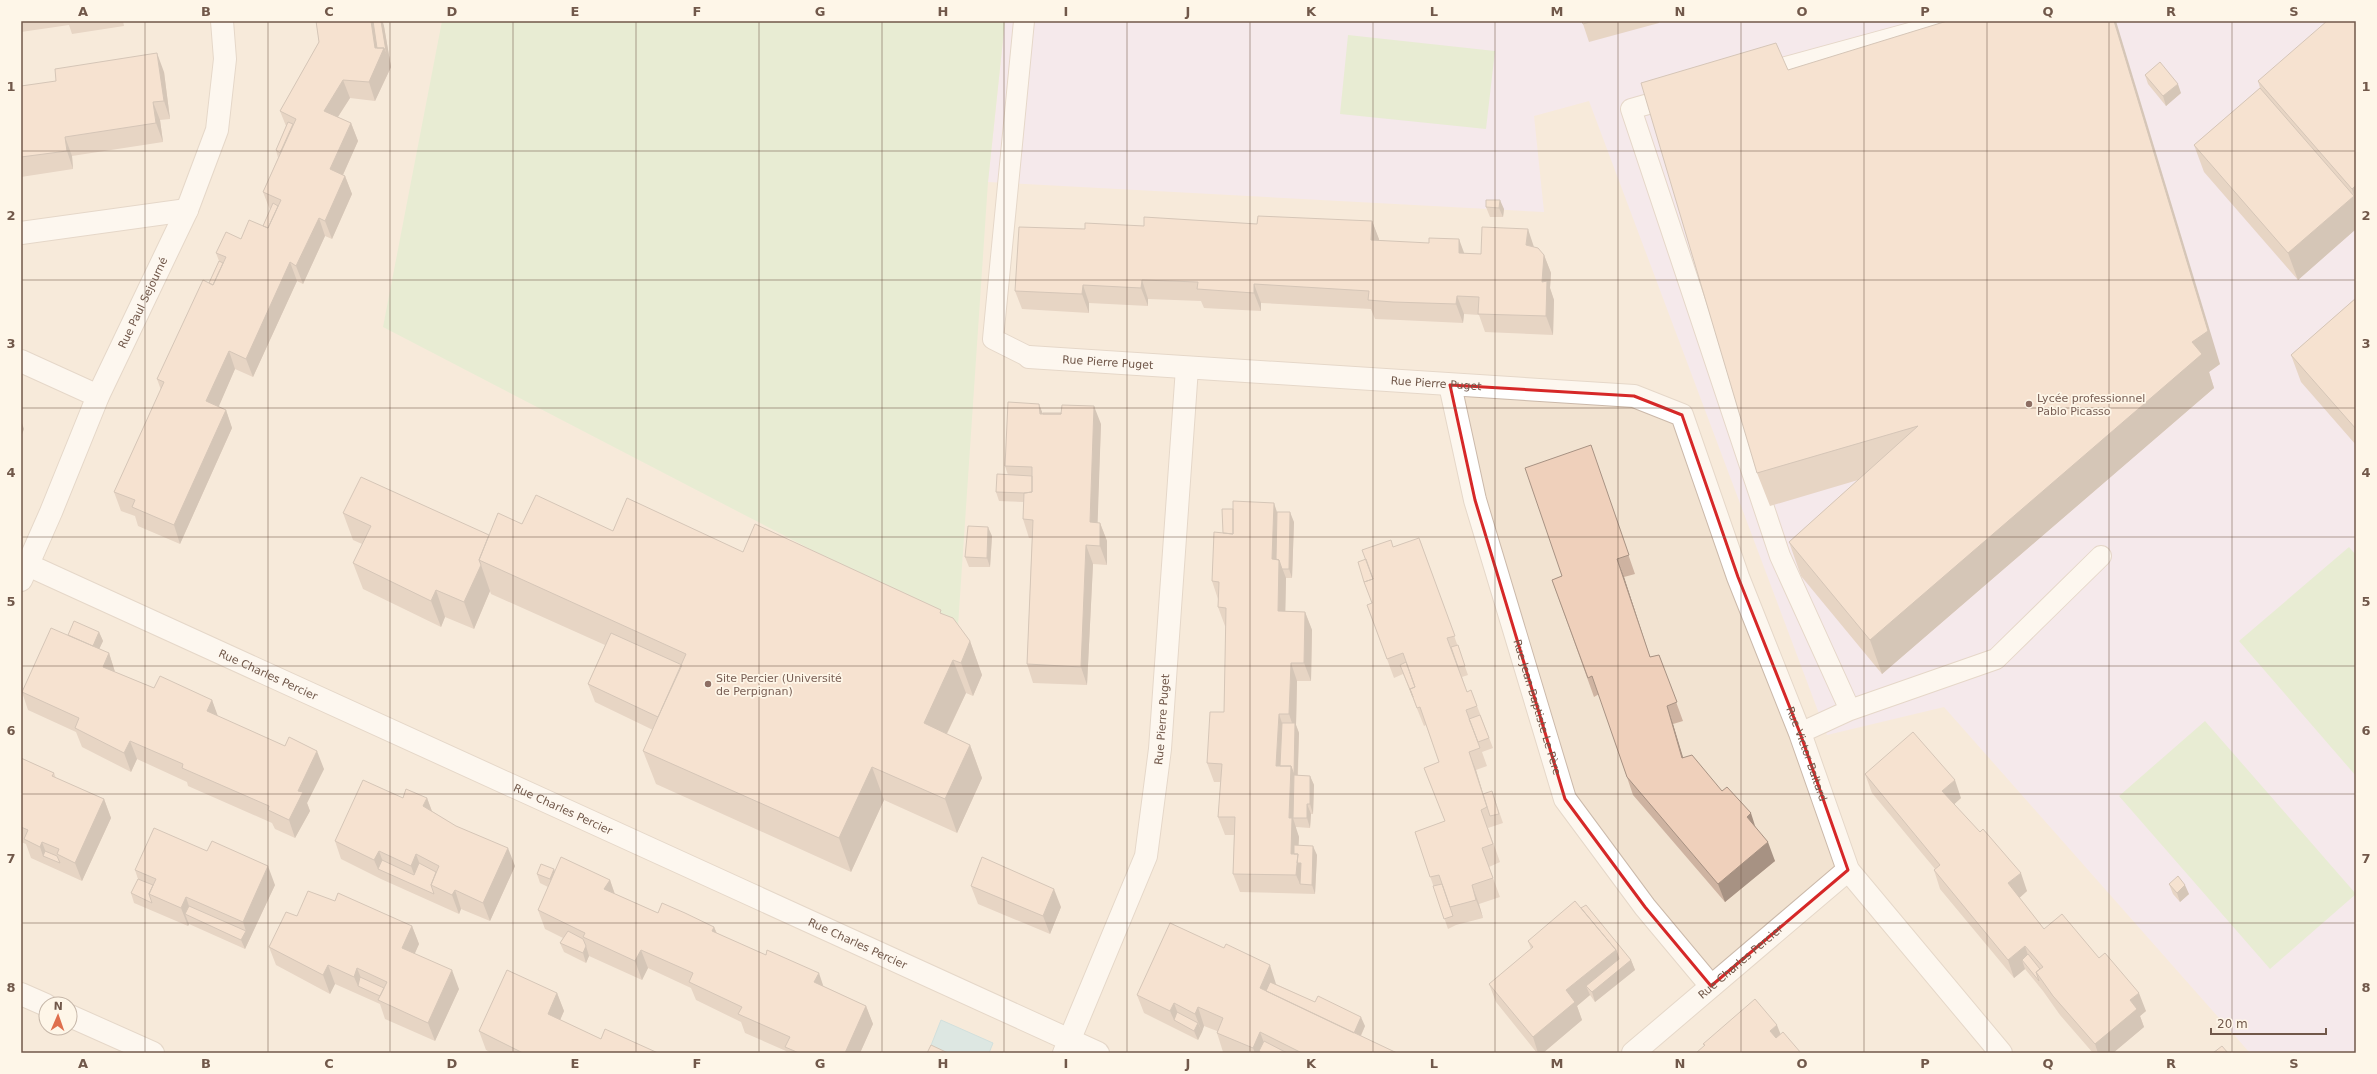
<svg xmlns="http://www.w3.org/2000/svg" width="2377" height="1074" font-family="'DejaVu Sans',sans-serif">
	<rect width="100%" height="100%" fill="#fbf1e2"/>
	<path fill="#f2e3d1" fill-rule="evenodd" d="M21 21H2356V1053H21ZM46 1004H70V1028H46Z"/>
	<path fill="#eedff7" d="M1005 21H2356V1053H2250L1944 707 1827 735 1589 101 1534 116 1544 212 988 182Z"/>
	<path fill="#d0e7c2" d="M442 21H1005L988 182 958 626 383 327Z
		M1348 35 1495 51 1486 129 1340 114Z
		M2349 547 2356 555V776L2239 641Z
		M2205 721 2356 894 2270 969 2119 796Z"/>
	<path fill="#b8dce3" stroke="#9fcbd4" d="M941 1020 993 1043 989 1053H941L930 1048Z"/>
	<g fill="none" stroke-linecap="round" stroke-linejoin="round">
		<defs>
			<path id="lane" d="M1024 21 993 339 1029 357
				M1760 74 1954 21
				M1673 97 1631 109 1780 556 1850 710 1800 733
				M1850 710 1996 659 2101 556"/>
			<g id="street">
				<path d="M21 233 187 210"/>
				<path id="s1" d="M1029 357 1634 396 1682 415 1738 577 1800 733 1848 870 2001 1053"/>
				<path d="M21 361 98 396"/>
				<path id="s2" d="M1450 385 1475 500 1565 799 1645 907 1711 986"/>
				<path id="s3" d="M28 565 1098 1053"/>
				<path id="s4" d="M21 580 51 512 98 396 187 210 217 130 225 59 222 21"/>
				<path d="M21 994 46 1005"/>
				<path d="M70 1016 153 1053"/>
				<path id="s5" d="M1064 1053 1146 856 1160 749 1187 368"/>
				<path id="s6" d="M1633 1053 1848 870"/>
			</g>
		</defs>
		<use href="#lane" stroke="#cbb9aa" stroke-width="22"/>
		<use href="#street" stroke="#cbb9aa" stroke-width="24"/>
		<use href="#lane" stroke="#fff" stroke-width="20"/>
		<use href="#street" stroke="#fff" stroke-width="22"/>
	</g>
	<path fill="#ceb3a1" d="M21 21H123L124 26 72 34 69 25 21 32Z
		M316 21H383L391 67 375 101 350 98 338 117 351 123 358 141 343 175 345 176 352 194 332 239 325 236 303 284 297 281 253 377 235 369 218 407 226 410 232 428 180 544 138 526 135 516 121 511 114 492 161 390 157 379 209 283 219 261 216 253 241 239 263 226 270 210 263 192 278 158 276 150 286 126 280 111 319 42Z
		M1582 21H1659V23L1589 42Z
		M2356 21V229L2298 280 2204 172 2194 145 2260 88 2258 81Z
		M1788 70 2220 364 2209 372 2214 388 1882 674 1801 576 1789 542 1858 480 1770 506 1757 473Z
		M164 72 170 119 160 120 163 142 72 156 73 169 21 177V86Z
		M2145 75 2181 93 2166 106 2148 84Z
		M1486 200 1504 209 1503 217H1490L1486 207Z
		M1372 221 1379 240 1464 253 1481 254 1534 247 1544 255 1551 273 1550 288 1554 300 1553 335 1485 332 1479 315 1464 314 1463 323 1400 320 1375 319 1371 309 1261 303V311L1204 308 1201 301 1148 299V306L1089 303V313L1022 309 1015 291 1085 229 1144 226 1257 224Z
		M2356 298V445L2301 382 2291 355Z
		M1043 413 1101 424 1097 523H1100L1107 541V565L1093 564 1087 685 1033 683 1027 664 1032 538H1029L1023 519 1024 502 999 501 996 492 1008 475 1005 466Z
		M1597 464 1635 574 1624 577 1650 657 1659 655 1683 721 1673 724 1683 758 1722 791 1756 828 1775 861 1725 902 1633 795 1599 694 1594 697 1552 580 1562 576Z
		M1277 512 1294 522 1292 578H1286L1285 611 1305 612 1312 630 1311 681H1297L1296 725 1299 733 1298 775 1310 776 1314 785 1313 814H1311L1310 828 1296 827V830L1299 837 1298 845 1317 855 1315 894 1240 892 1233 874 1234 835H1225L1218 817 1221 782H1214L1207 763 1224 712 1226 626H1225L1218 607V599L1212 581 1223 533Z
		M343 513 489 535 522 524 613 531 743 552 943 614 970 641 982 675 973 696 966 693 947 734 970 745 982 778 957 833 884 800 851 872 656 784 643 751 653 730 595 702 588 684 605 645 491 594 490 591 474 629 445 617 441 627 363 589 353 563 362 544 353 540Z
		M992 536 990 567H969L965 557Z
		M1420 540 1468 675 1462 677 1467 692 1471 690 1493 748 1482 752 1487 766 1476 770 1483 794 1492 791 1503 823 1488 828 1500 862 1489 867 1500 897 1479 904 1483 918 1456 925 1448 929 1415 832 1445 821 1424 768 1439 762 1426 725 1424 726 1403 674 1394 678 1367 605 1372 603 1364 582 1393 547Z
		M99 632 103 641 99 649 109 653 115 672 154 688 212 700 217 716 324 769 307 803 310 811 295 838 275 829 272 823 188 786 187 782 137 759 131 772 82 747 76 732 28 710 22 692 68 635Z
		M21 758 54 773 56 778 104 799 111 818 82 881 31 858 26 844 21 842Z
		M1865 774 1961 798 1954 804 2027 891 2019 898 2044 929 2099 958 2146 1011 2140 1016 2144 1027 2113 1053H2093L2060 1015 2043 991 2025 969 2014 978 1940 889 1934 870 1935 869 1872 793Z
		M403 798H427L432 811 515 866 490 921 461 909 459 914 381 879 341 859 335 841Z
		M554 869 555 872 610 880 615 894 658 913 714 927 717 933 823 986 866 1006 873 1024 860 1053H787L786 1051 745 1033 741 1022 696 1000 691 988 648 968 642 980 589 956 586 963 564 952 560 943 563 938 545 929 538 910 548 887 540 883 537 874Z
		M135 870 275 885 245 949 189 924 188 926 134 903 131 893 138 879Z
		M2169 884 2189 894 2180 902 2173 894Z
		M971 886 1061 907 1050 934 978 904Z
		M335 901 412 926 419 944 414 954 459 989 435 1041 385 1019 380 1004 335 984 330 994 276 965 269 947Z
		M1581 908 1631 960 1635 970 1595 1002 1590 995 1577 1006 1582 1020 1543 1053H1537L1496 1002 1489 984 1531 949 1528 941Z
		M1276 984 1365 1026 1361 1036 1397 1053H1226L1223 1052 1217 1033V1031L1204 1026 1198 1040 1144 1013 1137 995Z
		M557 993 564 1011 560 1020 601 1039 658 1053H492L486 1050 479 1031Z"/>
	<path fill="#a79283" d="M371 21H382L384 26 391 67 375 101 369 82 375 48Z
		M2114 21H2116L2220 364 2209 372 2214 388 1882 674 1870 640 2192 342Z
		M157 53 164 72 170 119 164 101Z
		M343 80 350 98 330 129 324 111Z
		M2178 84 2181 93 2166 106 2163 96Z
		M153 102 160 120 163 142 156 123Z
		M351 123 358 141 337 188 330 169Z
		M65 137 72 156 73 169 67 151Z
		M345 176 352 194 332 239 325 221Z
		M2356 185V229L2298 280 2288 253 2354 196 2352 189Z
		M1500 200 1504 209 1503 217 1499 208Z
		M319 218 325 236 303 284 296 266Z
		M1372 221 1379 239 1378 258 1371 240Z
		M1528 229 1534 247 1526 245Z
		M1459 239 1466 258 1459 253Z
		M1544 255 1551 273 1550 288 1554 300 1553 335 1546 316 1542 282Z
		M290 262 297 281 253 377 246 359Z
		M1142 280 1148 299V306L1141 288Z
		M1254 284 1261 303V311L1254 293Z
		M1083 285 1089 303V313L1082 294Z
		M1457 296 1464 314 1463 323 1456 304Z
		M229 351 235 369 213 420 206 401Z
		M1039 404 1046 422 1040 414Z
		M1094 406 1101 424 1097 541 1090 522Z
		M226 410 232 428 180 544 174 525Z
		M21 420 24 429 21 437Z
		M1274 503 1280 521 1279 560 1286 578 1285 629 1278 611 1272 559Z
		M1290 512 1294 522 1292 578 1289 569Z
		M1100 523 1107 541V565L1100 546Z
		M988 527 992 536 990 567 987 558Z
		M1086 545 1093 564 1087 685 1081 667Z
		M1617 559 1624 577 1656 676 1650 657Z
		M481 565 490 591 474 629 464 602Z
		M436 590 445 617 441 627 431 601Z
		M1305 612 1312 630 1311 681 1304 663Z
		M99 632 103 641 93 662 90 653Z
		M970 641 982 675 973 696 961 663Z
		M109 653 115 672 103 667Z
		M953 660 966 693 936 756 924 723Z
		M1291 663 1297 681 1296 725 1299 733 1296 818H1293L1299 837 1298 858V854L1305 873 1300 884 1296 875 1291 854 1289 818 1291 766 1295 732 1289 714Z
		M212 700 219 719 207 711Z
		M1667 706 1673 724 1689 777 1682 758Z
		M1279 714 1285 732 1283 775 1276 766Z
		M130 741 137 759 131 772 124 753Z
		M970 745 982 778 957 833 945 799Z
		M317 751 324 769 307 803 310 811 295 838 289 820 298 791Z
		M1469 752 1476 770 1490 816 1487 807Z
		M872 767 884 800 851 872 839 838Z
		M1310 776 1314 785 1313 814 1310 804Z
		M1955 780 1961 798 1949 809 1942 791Z
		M427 798 434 817 423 806Z
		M104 799 111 818 82 881 75 863Z
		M1307 804 1311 814 1310 828 1307 818Z
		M1751 813 1757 832 1747 817Z
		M42 842 48 858 43 856 40 847Z
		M1768 842 1775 861 1725 902 1718 884Z
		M1313 846 1317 855 1315 894 1312 885Z
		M508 848 515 866 490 921 483 903Z
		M379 851 386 870 378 869 374 860Z
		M416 854 423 873 418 885 411 866Z
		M268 866 275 885 245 949 241 940 246 931 243 922Z
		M554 869 557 878 553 889 550 879Z
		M2021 873 2027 891 2015 902 2008 883Z
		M610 880 616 898 604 889Z
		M1472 885 1479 904 1483 918 1476 900Z
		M2185 885 2189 894 2180 902 2177 893Z
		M1054 889 1061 907 1050 934 1043 916Z
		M455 890 461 909 459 914 452 895Z
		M186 897 192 915 185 914 189 924 188 926 181 908Z
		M412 926 419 944 409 967 402 948Z
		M714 927 721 945 712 931Z
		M586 946 589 956 586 963 583 953Z
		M2025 946 2031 964 2022 960 2025 969 2014 978 2008 960Z
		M641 950 648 968 642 980 635 961Z
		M1616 950 1631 960 1635 970 1595 1002 1592 992 1586 986 1590 995 1577 1006 1582 1020 1543 1053H1538L1533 1037 1566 990Z
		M328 965 335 984 330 994 323 975Z
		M1270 965 1276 984 1270 1000 1260 988Z
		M357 968 364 986H358L354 977Z
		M452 970 459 989 435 1041 428 1023Z
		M819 973 825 991 814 982Z
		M557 993 564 1011 555 1032 548 1014Z
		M2139 993 2146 1011 2140 1016 2144 1027 2113 1053H2098L2095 1044 2130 1000Z
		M1174 1003 1181 1022 1174 1020 1170 1011Z
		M866 1006 873 1024 860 1053H845Z
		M1198 1007 1204 1026 1202 1032 1195 1014Z
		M1361 1017 1365 1026 1355 1048 1351 1039Z
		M1198 1023 1202 1032 1198 1040 1194 1031Z
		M1777 1025 1784 1043 1786 1053 1770 1031Z
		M1260 1032 1267 1051H1259L1260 1053H1255L1253 1048Z"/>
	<path fill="#efd0bb" stroke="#a79283" d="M316 21H371L375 48H384L369 82 343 80 324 111 351 123 330 169 345 176 325 221 319 218 296 266 290 262 246 359 229 351 206 401 226 410 174 525 132 507 135 500 114 492 164 382 157 379 203 280 213 285 226 257 216 253 226 232 241 239 249 220 268 228 281 200 263 192 296 119 280 111 319 42Z
		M373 21H381L387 57 384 48H377Z
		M1582 21H1593L1583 24Z
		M1947 21H2114L2208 331 2192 342 2202 354 1870 640 1789 542 1918 426 1757 473 1641 83 1776 43 1788 70Z
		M2327 21H2356V185L2352 189 2258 81Z
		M157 53 164 101 153 102 156 123 65 137 67 151 21 157V86L56 81 55 69Z
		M2160 62 2178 84 2163 96 2145 75Z
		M2260 88 2354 196 2288 253 2194 145Z
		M288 122 293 124 280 153 276 150Z
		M1486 200H1500L1499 208 1486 207Z
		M273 203 278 206 268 228 263 226Z
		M1258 216 1372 221 1371 240 1429 243V238L1459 239V253L1481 254 1482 227 1528 229 1526 245 1538 248 1544 255 1542 282 1547 281 1546 316 1478 314 1479 297 1457 296 1456 304 1393 302 1368 300 1369 291 1254 284V293L1197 289 1198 282 1142 280 1141 288 1083 285 1082 294 1015 291 1019 227 1085 229V223L1144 226V217L1257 224Z
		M219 261 223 263 213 285 209 283Z
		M2356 298V429L2291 355Z
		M1008 402 1039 404 1040 414H1061L1062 405 1094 406 1090 522 1100 523V546L1086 545 1081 667 1027 664 1033 520 1023 519 1024 493 1032 492V467L1005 466Z
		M1043 413H1061V414H1043Z
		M1591 445 1629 555 1617 559 1650 657 1659 655 1677 702 1667 706 1682 758 1692 755 1722 791 1727 787 1751 813 1747 817 1768 842 1718 884 1627 777 1592 676 1588 678 1552 580 1562 576 1525 468Z
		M997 474 1032 476V492L1025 493 996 492Z
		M361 477 489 535 479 560 481 565 464 602 436 590 431 601 353 563 371 526 343 513Z
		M536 495 613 531 627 498 743 552 755 524 941 610 940 613 953 618 970 641 961 663 953 660 924 723 970 745 945 799 872 767 839 838 643 751 686 654 479 560 498 513 522 524Z
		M1233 501 1274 503 1272 559 1279 560 1278 611 1305 612 1304 663H1291L1289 714H1279L1276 766H1291L1289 818H1292L1291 854H1298L1296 875 1233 874 1235 817H1218L1222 764 1207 763 1210 712H1224L1226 608 1218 607 1219 582 1212 581 1214 532 1233 534Z
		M1222 509H1233V534L1223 533Z
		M1277 512H1290L1289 569H1282L1279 560 1276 559Z
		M968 526 988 527 987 558 965 557Z
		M1419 538 1455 636 1447 638 1467 692 1471 690 1477 706 1466 710 1480 748 1469 752 1487 807 1481 810 1493 844 1482 848 1493 878 1472 885 1476 900 1450 907 1439 875 1430 877 1415 832 1445 821 1424 768 1439 762 1420 707 1417 708 1410 689 1415 687 1403 653 1387 659 1367 605 1372 603 1364 582 1373 579 1362 550 1391 540 1393 547Z
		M1366 559 1373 579 1364 582 1358 562Z
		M74 621 99 632 93 646 68 635Z
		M51 628 109 653 103 667 154 688 160 676 212 700 207 711 285 746 289 737 317 751 298 791 303 792 289 820 268 810 269 806 182 768 183 764 130 741 124 753 75 728 79 718 22 692Z
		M611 633 682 665 658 717 588 684Z
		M1458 645 1465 666 1458 667 1451 647Z
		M1406 662 1415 687 1410 689 1413 697 1400 665Z
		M1480 715 1489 738 1478 742 1469 719Z
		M1282 723H1295L1294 775 1291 766H1280Z
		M1913 732 1955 780 1942 791 1980 832 1983 829 2021 873 2008 883 2044 929 2062 914 2099 958 2105 953 2139 993 2130 1000 2137 1009 2095 1044 2053 996 2036 972 2043 967 2025 946 2008 960 1934 870 1940 865 1865 774Z
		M21 758 54 773 52 776 104 799 75 863 57 854 59 849 42 842 40 847 24 839 28 830 21 827Z
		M1294 775 1310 776V804H1307V818H1293Z
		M363 780 403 798 406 789 427 798 423 806 456 826 508 848 483 903 455 890 452 895 431 885 439 866 416 854 411 866 379 851 374 860 335 841Z
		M1492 791 1499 814 1490 816 1483 794Z
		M154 828 207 851 212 841 268 866 243 922 186 897 181 908 149 894 156 879 135 870Z
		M1294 845 1313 846 1312 885 1300 884 1301 863H1297L1298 854H1294Z
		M45 851 57 856 60 863 43 856Z
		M561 857 610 880 604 889 658 913 662 903 685 913 714 927 712 931 766 955 767 950 819 973 814 982 866 1006 845 1053H799L785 1047 790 1037 738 1014 742 1007 689 982 693 973 641 950 635 961 583 937 585 933 538 910Z
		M982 857 1054 889 1043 916 971 886Z
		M382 860 414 875 419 863 436 872 431 885 434 894 378 869Z
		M541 864 554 869 550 879 537 874Z
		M2178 876 2185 885 2177 893 2169 884Z
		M138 879 153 885 149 894 152 903 131 893Z
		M1442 884 1453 916 1444 919 1433 886Z
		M308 891 335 901 338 893 412 926 402 948 452 970 428 1023 378 1000 387 982 357 968 354 977 328 965 323 975 269 947 286 912 297 916Z
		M1575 901 1616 950 1566 990 1575 1002 1533 1037 1489 984 1533 947 1528 941Z
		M1586 905 1631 960 1592 992 1586 986 1619 959 1616 950 1581 908Z
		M189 906 246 931 241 940 185 914Z
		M1170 923 1224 948 1226 944 1270 965 1260 988 1397 1053H1302L1260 1032 1253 1048 1217 1033 1223 1018 1198 1007 1195 1014 1174 1003 1170 1011 1137 995Z
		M568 931 583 939 586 946 583 953 560 943Z
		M2028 954 2040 969 2036 972 2039 981 2022 960Z
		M507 970 557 993 548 1014 601 1039 605 1029 658 1053H523L479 1031Z
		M360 977 384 988 380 996 358 986Z
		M1270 982 1315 1002 1318 996 1361 1017 1354 1033 1266 991Z
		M1755 999 1777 1025 1770 1031 1776 1038 1783 1032 1801 1053H1696L1705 1045 1703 1044Z
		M1177 1012 1198 1023 1194 1031 1174 1020Z
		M1264 1041 1287 1053H1262L1259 1051Z
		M931 1045 948 1053H927Z
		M2222 1046 2228 1053H2213Z"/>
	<path d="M0 0H2377V1074H0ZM1450 385 1634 396 1682 415 1738 577 1800 733 1848 870 1711 986 1645 907 1565 799 1475 500Z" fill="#fbf1e2" fill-opacity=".55" fill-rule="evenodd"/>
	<path fill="none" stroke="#d62828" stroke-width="3" stroke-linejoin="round" d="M1450 385 1634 396 1682 415 1738 577 1800 733 1848 870 1711 986 1645 907 1565 799 1475 500Z"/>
	<path fill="none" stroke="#71584a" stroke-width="1" stroke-opacity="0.55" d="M145 21V1053M268 21V1053M390 21V1053M513 21V1053M636 21V1053M759 21V1053M882 21V1053M1004 21V1053M1127 21V1053M1250 21V1053M1373 21V1053M1495 21V1053M1618 21V1053M1741 21V1053M1864 21V1053M1987 21V1053M2109 21V1053M2232 21V1053M21 151H2356M21 280H2356M21 408H2356M21 537H2356M21 666H2356M21 794H2356M21 923H2356"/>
	<g fill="#8d6e63" stroke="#fef6e8" stroke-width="1.5">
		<circle cx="2029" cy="404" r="4"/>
		<circle cx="708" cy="684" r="4"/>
	</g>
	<g text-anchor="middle" stroke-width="3.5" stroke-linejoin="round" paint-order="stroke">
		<g font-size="11" fill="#71584a" stroke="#fef6e8">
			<text dy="4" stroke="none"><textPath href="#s4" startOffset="303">Rue Paul Sejourné</textPath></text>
			<text dy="4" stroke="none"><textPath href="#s1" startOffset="79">Rue Pierre Puget</textPath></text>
			<text dy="4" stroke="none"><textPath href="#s1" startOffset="408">Rue Pierre Puget</textPath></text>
			<text dy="4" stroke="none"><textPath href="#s3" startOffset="264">Rue Charles Percier</textPath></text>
			<text dy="4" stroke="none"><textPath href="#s2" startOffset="334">Rue Jean-Baptiste Le Père</textPath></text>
			<text dy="4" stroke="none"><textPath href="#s5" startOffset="351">Rue Pierre Puget</textPath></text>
			<text dy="4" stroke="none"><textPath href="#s1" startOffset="1019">Rue Victor Baltard</textPath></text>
			<text dy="4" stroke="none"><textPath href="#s3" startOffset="588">Rue Charles Percier</textPath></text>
			<text dy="4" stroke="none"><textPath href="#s3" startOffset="912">Rue Charles Percier</textPath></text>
			<text dy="4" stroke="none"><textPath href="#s6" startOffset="141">Rue Charles Percier</textPath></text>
		</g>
		<g font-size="11" fill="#785e54" stroke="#fef6e8" text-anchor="start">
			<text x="2037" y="402">Lycée professionnel<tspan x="2037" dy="13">Pablo Picasso</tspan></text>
			<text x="716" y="682">Site Percier (Université<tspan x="716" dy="13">de Perpignan)</tspan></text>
		</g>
	</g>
	<rect width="2377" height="1074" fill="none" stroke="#fef6e8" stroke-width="44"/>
	<g transform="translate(58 1016) rotate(2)"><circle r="19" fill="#fef6e8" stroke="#c6b7a9"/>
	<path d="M0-3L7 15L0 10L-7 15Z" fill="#df6f4d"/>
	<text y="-6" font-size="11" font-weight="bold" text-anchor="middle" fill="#71584a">N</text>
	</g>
	<path d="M2211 1028v6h115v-6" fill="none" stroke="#71584a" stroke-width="2"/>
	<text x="2217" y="1028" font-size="12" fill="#71584a" stroke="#fef6e8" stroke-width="3" paint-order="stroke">20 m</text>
	<rect x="22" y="22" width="2333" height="1030" fill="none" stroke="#71584a" stroke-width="1.5"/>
	<g font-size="13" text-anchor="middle" font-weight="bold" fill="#71584a">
		<text x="83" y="16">A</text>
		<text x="206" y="16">B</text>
		<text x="329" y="16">C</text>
		<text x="452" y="16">D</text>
		<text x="575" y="16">E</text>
		<text x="697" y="16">F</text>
		<text x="820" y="16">G</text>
		<text x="943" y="16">H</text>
		<text x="1066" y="16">I</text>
		<text x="1188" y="16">J</text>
		<text x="1311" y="16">K</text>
		<text x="1434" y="16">L</text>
		<text x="1557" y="16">M</text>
		<text x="1680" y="16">N</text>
		<text x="1802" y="16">O</text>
		<text x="1925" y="16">P</text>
		<text x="2048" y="16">Q</text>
		<text x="2171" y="16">R</text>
		<text x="2294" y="16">S</text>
		<text x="11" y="91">1</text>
		<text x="2366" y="91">1</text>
		<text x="11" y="220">2</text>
		<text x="2366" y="220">2</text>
		<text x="11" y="348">3</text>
		<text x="2366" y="348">3</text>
		<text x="11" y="477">4</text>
		<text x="2366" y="477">4</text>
		<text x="11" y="606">5</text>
		<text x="2366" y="606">5</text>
		<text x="11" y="735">6</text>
		<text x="2366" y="735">6</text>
		<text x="11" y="863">7</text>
		<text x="2366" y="863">7</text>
		<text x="11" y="992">8</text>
		<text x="2366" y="992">8</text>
		<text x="83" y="1068">A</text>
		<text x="206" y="1068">B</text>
		<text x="329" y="1068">C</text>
		<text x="452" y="1068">D</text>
		<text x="575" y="1068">E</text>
		<text x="697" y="1068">F</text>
		<text x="820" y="1068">G</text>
		<text x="943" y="1068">H</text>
		<text x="1066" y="1068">I</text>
		<text x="1188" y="1068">J</text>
		<text x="1311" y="1068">K</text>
		<text x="1434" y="1068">L</text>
		<text x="1557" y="1068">M</text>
		<text x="1680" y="1068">N</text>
		<text x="1802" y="1068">O</text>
		<text x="1925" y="1068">P</text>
		<text x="2048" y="1068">Q</text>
		<text x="2171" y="1068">R</text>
		<text x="2294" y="1068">S</text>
	</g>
</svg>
